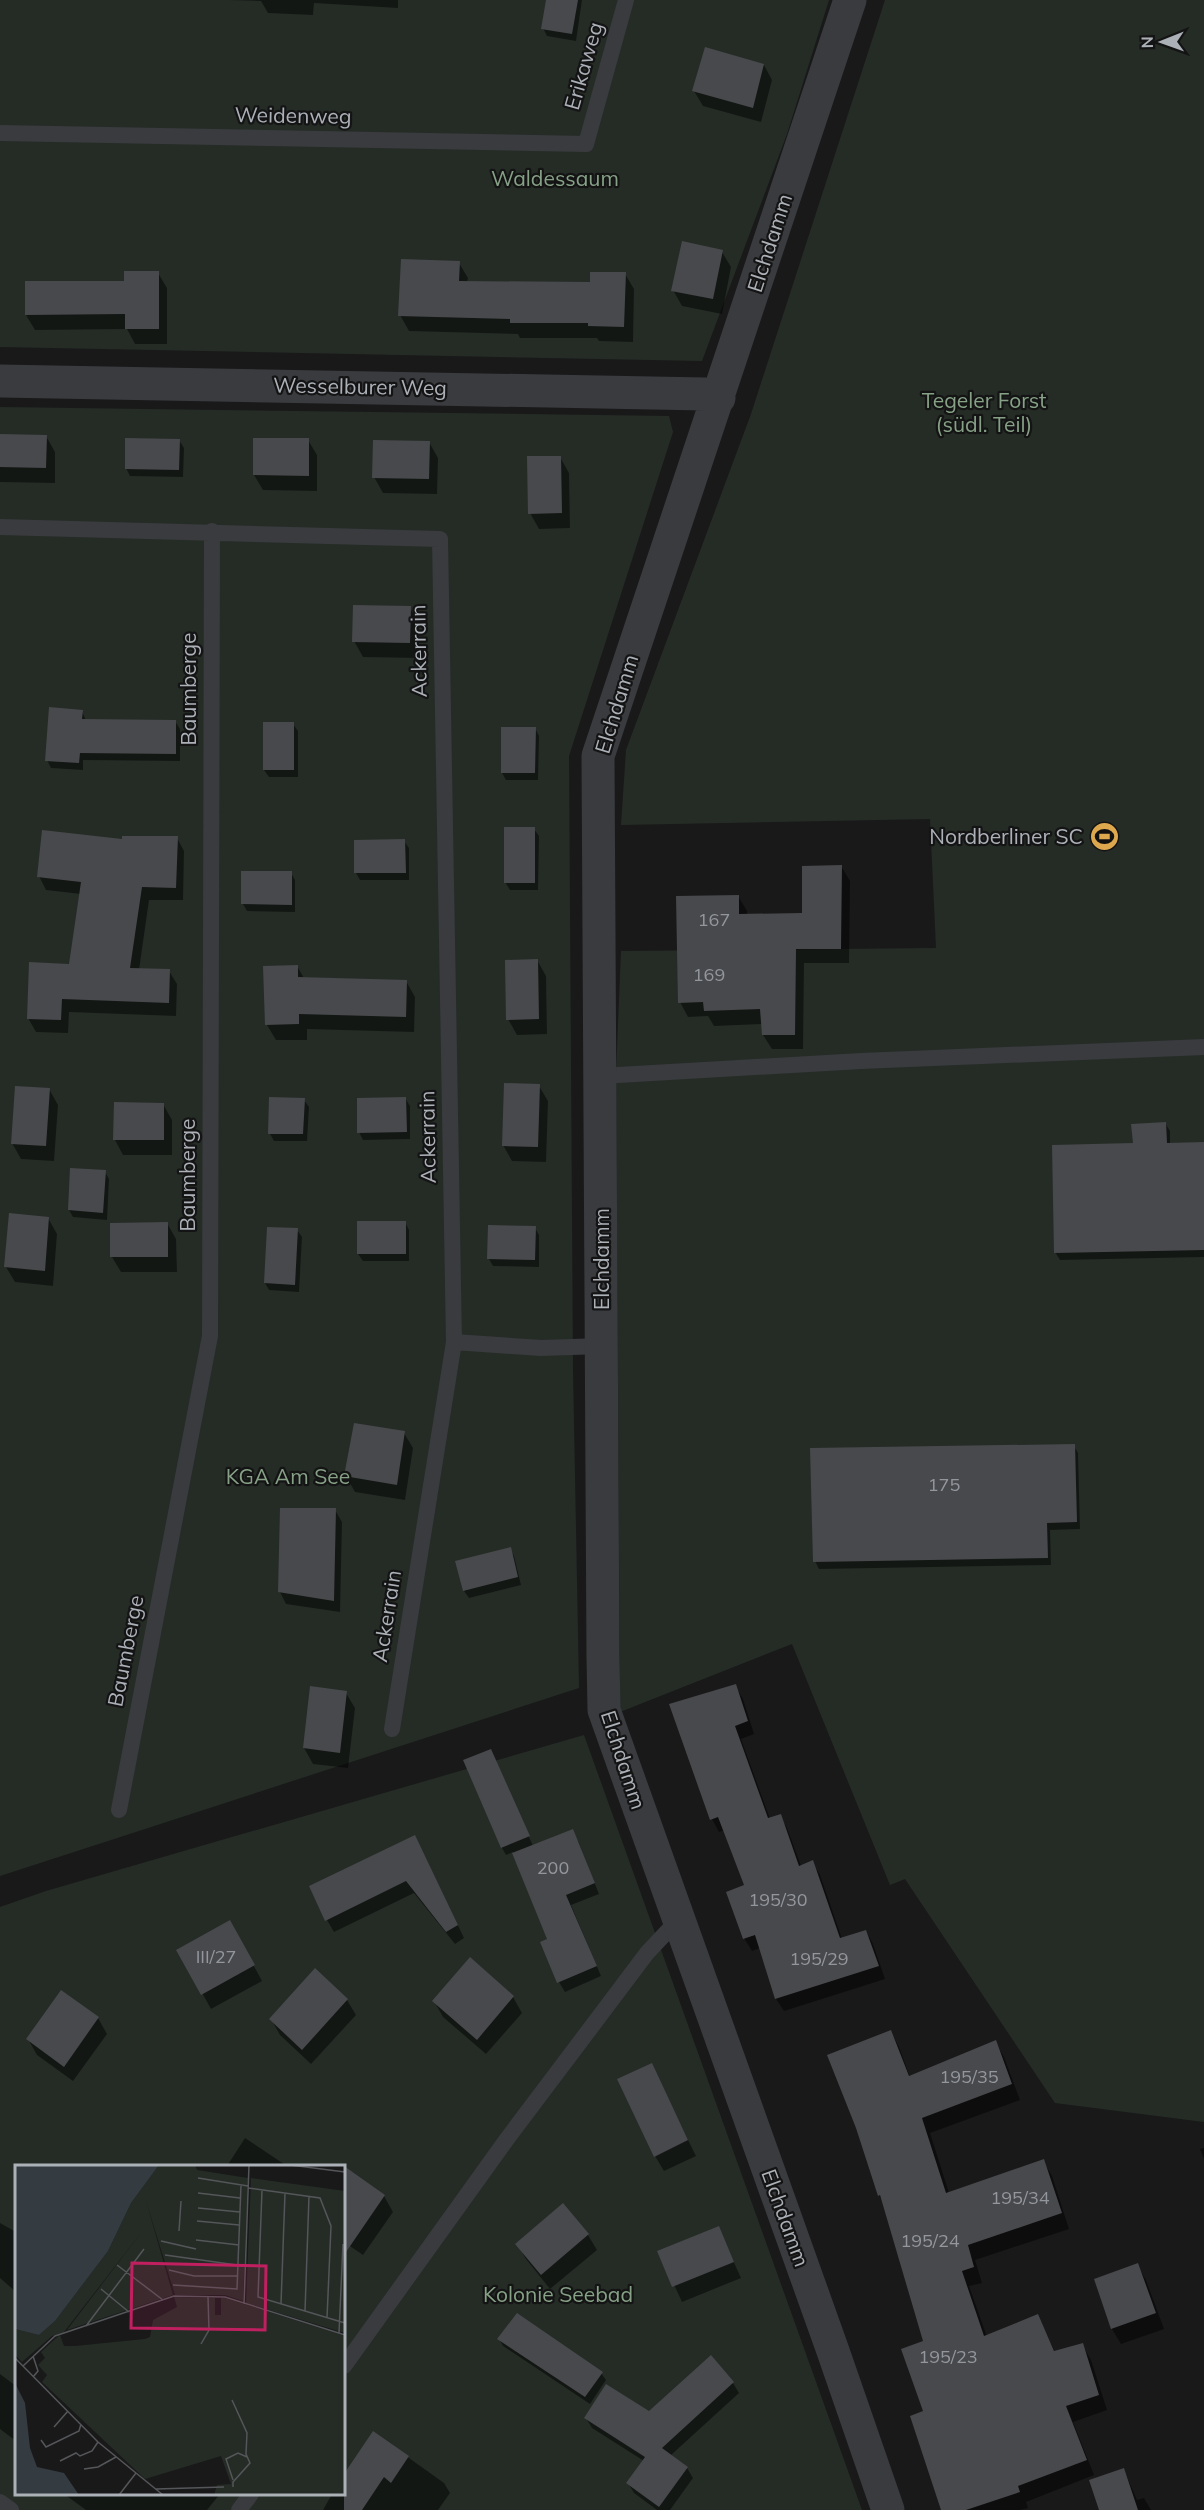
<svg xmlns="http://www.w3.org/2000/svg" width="1204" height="2510" font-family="Mulish,sans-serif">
	<rect width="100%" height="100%" fill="#19191a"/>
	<path fill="#252c26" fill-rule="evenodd" d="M0 0H829L787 134 702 361 0 347Z
		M885 0H1204V2122L1055 2103 905 1879 890 1885 792 1644 620 1712 616 1074 621 951 936 948 930 819 621 825 626 750 751 414Z
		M0 407 669 416 673 432 569 756 573 1370 579 1688 0 1876Z
		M584 1735 862 2510H0V1907L46 1891ZM16 2166H344V2494H16Z"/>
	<path fill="#0007" d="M228 0H398V8L314 3 313 15 268 13 261 1Z
		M547 0H582L576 41 547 36 543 28Z
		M764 65 772 80 761 122 703 106 694 91Z
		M722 252 731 267 722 314 682 306 673 290Z
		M459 263 468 278 467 282 591 283 625 274 634 289 633 342 599 341 597 338H520L518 334 409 331 400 315Z
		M158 273 167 288V344H135L127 329 35 330 26 315Z
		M0 435 46 436 55 452V483L0 482Z
		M179 440 184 448 183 477 130 476 126 468Z
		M308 440 317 455V491L263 490 254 475Z
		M429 442 438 458 437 494 383 493 374 477Z
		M560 457 569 473 570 528 539 529 530 513Z
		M410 608 419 623 418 658 363 657 354 641Z
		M82 711 86 721H175L180 729V761L83 760V770L51 768 47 760Z
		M293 724 298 731V777H269L264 770Z
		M535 728 539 736 538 780H506L502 773Z
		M534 829 539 836 538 890H510L505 882Z
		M177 838 184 851 183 900H149L139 970 169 971 177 984 176 1016 69 1012 68 1033 36 1032 28 1018 70 966 81 894 46 890 39 876 124 841Z
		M404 841 409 848V880H360L356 873Z
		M841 866 850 881 849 963H804L803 1049H772L763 1035 762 1024 714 1026 708 1016 688 1017 680 1002 738 896 747 911V916L803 915Z
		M291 873 295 880V912L247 911 243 904Z
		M537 960 546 976 547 1034 517 1035 508 1019Z
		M297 966 304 978 406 981 415 997 414 1032 307 1029V1040H276L267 1025Z
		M539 1086 548 1101 546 1162 512 1161 503 1145Z
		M49 1089 58 1105 54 1161 21 1159 12 1143Z
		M405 1098 410 1106V1139L363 1140 359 1132Z
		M304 1100 309 1107 307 1141H274L270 1134Z
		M163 1104 172 1120V1155H123L115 1140Z
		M1165 1123 1170 1131V1144L1204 1143V1257L1060 1260 1055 1252 1135 1145Z
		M105 1172 109 1179 107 1220 73 1217 69 1210Z
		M48 1218 57 1234 53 1286 15 1282 6 1267Z
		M405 1222 409 1230V1261H363L358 1254Z
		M167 1223 176 1239 177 1272H121L112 1257Z
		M535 1228 539 1235V1267L493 1266 489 1259Z
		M297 1230 302 1237 299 1292 269 1290 265 1283Z
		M404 1433 413 1448 405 1500 355 1492 346 1476Z
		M1074 1446 1078 1453 1080 1529 1050 1530 1051 1565 819 1569 815 1561Z
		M335 1510 342 1522 340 1612 286 1604 280 1592Z
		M510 1549 514 1556 521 1585 469 1598 464 1591Z
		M735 1686 743 1699 754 1734 741 1739 770 1819 780 1816 787 1828 801 1866 812 1862 820 1875 842 1939 866 1931 873 1944 885 1979 784 2011 776 1999 760 1948 752 1951 744 1938 746 1886 725 1830 719 1832 712 1819Z
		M346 1693 355 1708 348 1768 313 1764 304 1748Z
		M494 1758 533 1846 578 1841 599 1894 571 1905 601 1976 565 1992 559 1982 549 1939 513 1852 506 1855 502 1848 465 1761Z
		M422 1850 464 1938 455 1944 414 1893 334 1932 327 1920Z
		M230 1922 262 1981 211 2009 179 1951Z
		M470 1959 513 1997 522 2013 486 2054 443 2017 434 2001Z
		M347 2000 356 2015 311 2064 280 2035 271 2019Z
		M98 2018 107 2034 73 2081 37 2055 28 2039Z
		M891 2032 899 2047 910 2077 995 2042 1004 2057 1020 2100 930 2133 949 2193 1043 2161 1052 2176 1069 2229 975 2260 982 2283 969 2286 987 2337 1038 2316 1055 2352 1082 2345 1091 2360 1107 2410 1073 2422 1094 2475 1026 2502 1028 2508 1020 2510H943L925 2412V2342L883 2202 879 2195Z
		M651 2065 696 2156 664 2171 655 2156Z
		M245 2138 287 2166H227Z
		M1204 2148V2159L1200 2149Z
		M353 2175 384 2196 393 2212 363 2255 344 2242V2189Z
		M562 2205 588 2235 597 2250 550 2289 526 2259 517 2244Z
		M0 2223 16 2232V2292L0 2278Z
		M718 2227 741 2278 682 2302 659 2252Z
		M1137 2265 1146 2280 1164 2329 1121 2344 1112 2329 1096 2280Z
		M499 2339 601 2373 606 2380 590 2404 503 2346Z
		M0 2374 16 2386V2441L0 2429Z
		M733 2383 739 2393 670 2456 687 2468 693 2478 670 2510H657L634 2493 628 2483 644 2461 592 2428 586 2418 649 2413Z
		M374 2433 444 2483 450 2493 438 2510H323L332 2494H344V2477Z
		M1124 2470 1137 2500 1144 2498 1151 2510H1100Z
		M64 2494H220L207 2510H86Z"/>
	<path fill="#48494c" d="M546 0H578L572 34 541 29Z
		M705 47 764 64 753 108 692 91Z
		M682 241 723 250 713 299 671 291Z
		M401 259 460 261 459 281 590 282V272H626L624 327 588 326V323H510V319L398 316Z
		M124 271H159V329H125V314L25 315V281H124Z
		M0 434 47 435 46 468 0 467Z
		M125 438 180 439 179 470 125 469Z
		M253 438H309V476L253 475Z
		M373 440 430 441 429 479 372 478Z
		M527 456H561L562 513 528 514Z
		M353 605 411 606 410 643 352 642Z
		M49 707 83 710 82 719 176 720V754L80 753 79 763 45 761Z
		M263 722H294V770H263Z
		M501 727H536L535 773H501Z
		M504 827H535V883H504Z
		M42 830 122 839V836H178L176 888 142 887 130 968 170 969 169 1003 62 999 61 1020 27 1019 29 962 69 964 81 882 37 877Z
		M405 839 406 873H354V840Z
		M842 865 841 949H796L795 1035H762L760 1009 704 1011 703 1002 678 1003 676 896 739 895V914L802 913V866Z
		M241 871H292V905L241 904Z
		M538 959 539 1019 506 1020 505 960Z
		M298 965V977L407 980 406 1017 299 1014V1024L265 1025 263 966Z
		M504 1083 540 1084 538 1147 502 1146Z
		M15 1086 50 1088 46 1146 11 1144Z
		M269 1097 305 1098 303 1134H268Z
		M406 1097 407 1132 357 1133V1098Z
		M114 1102 164 1103V1140H113Z
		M1166 1122 1167 1143 1204 1142V1250L1054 1253 1052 1145 1133 1143 1131 1124Z
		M70 1168 106 1170 103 1213 68 1210Z
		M9 1213 49 1217 45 1271 4 1267Z
		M357 1221H406V1254H357Z
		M168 1222V1257H110V1223Z
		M488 1225 536 1226 535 1260 487 1259Z
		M267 1227 298 1228 295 1285 264 1283Z
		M354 1423 405 1431 397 1485 344 1476Z
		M1075 1444 1077 1522 1047 1523 1048 1558 813 1562 810 1448Z
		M280 1508H336L334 1601 278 1592Z
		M511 1547 518 1577 463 1591 455 1561Z
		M736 1684 748 1721 735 1726 768 1818 781 1814 799 1866 813 1860 840 1938 866 1930 879 1966 775 1999 755 1935 743 1939 726 1892 744 1885 718 1817 710 1820 669 1704Z
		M310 1686 347 1691 340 1753 303 1748Z
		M491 1749 530 1836 501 1848 463 1760Z
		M573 1829 595 1883 566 1895 597 1966 557 1983 540 1942 547 1939 512 1853Z
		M415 1835 458 1925 446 1932 406 1881 325 1921 309 1886Z
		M230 1920 255 1965 201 1995 176 1950Z
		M470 1957 514 1996 477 2040 432 2001Z
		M315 1968 348 1999 302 2050 269 2019Z
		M61 1990 99 2017 64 2067 26 2039Z
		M891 2030 909 2076 996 2040 1012 2084 922 2118 946 2193 1044 2159 1062 2213 968 2245 974 2267 962 2271 984 2336 1038 2314 1054 2351 1083 2343 1099 2395 1066 2406 1087 2460 1018 2486 1020 2492 966 2510H941L910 2416 923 2411 901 2349 923 2341 880 2195 878 2196 856 2128 827 2055Z
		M652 2063 688 2140 654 2157 617 2079Z
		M344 2166 385 2195 344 2255Z
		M563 2203 589 2234 541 2275 515 2244Z
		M719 2226 734 2262 672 2287 657 2251Z
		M1138 2263 1156 2313 1111 2329 1094 2279Z
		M517 2313 603 2372 585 2397 497 2339Z
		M711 2355 734 2382 662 2448 688 2467 659 2507 626 2483 645 2457 584 2418 606 2384 649 2411Z
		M373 2431 409 2456 391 2483 384 2477 362 2510H344V2474Z
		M1124 2468 1138 2510H1099L1089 2480Z"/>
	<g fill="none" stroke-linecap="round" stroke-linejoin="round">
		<path stroke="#3a3b3f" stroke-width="16" d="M0 133 586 144 626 0
			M0 527 440 539 454 1342 392 1729
			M601 1076 861 1061 1204 1047
			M454 1342 541 1348 603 1346
			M119 1810 210 1336 212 531
			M344 2366 507 2139 647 1953 678 1920
			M0 2502 11 2510
			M239 2510 251 2494"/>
		<path stroke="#3a3b3f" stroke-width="33" d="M850 0 598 756 603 1657 604 1710 833 2351 888 2510
			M0 381 705 394 719 398"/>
	</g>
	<defs>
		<symbol id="stadium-disc" viewBox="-11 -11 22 22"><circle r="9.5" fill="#dda74e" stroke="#141415"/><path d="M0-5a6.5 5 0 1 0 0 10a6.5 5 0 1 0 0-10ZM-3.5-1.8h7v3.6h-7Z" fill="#111"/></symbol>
	</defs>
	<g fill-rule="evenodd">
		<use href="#stadium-disc" x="1088" y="820" width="33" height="33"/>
	</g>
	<g text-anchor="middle" stroke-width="4.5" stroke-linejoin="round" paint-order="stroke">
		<g font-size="18" fill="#93979d">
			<text x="714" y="926">167</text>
			<text x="709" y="981">169</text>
			<text x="944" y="1491">175</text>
			<text x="553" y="1874">200</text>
			<text x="778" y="1906">195/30</text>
			<text x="216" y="1963">III/27</text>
			<text x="819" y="1965">195/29</text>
			<text x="969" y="2083">195/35</text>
			<text x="1020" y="2204">195/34</text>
			<text x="930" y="2247">195/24</text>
			<text x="948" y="2363">195/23</text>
		</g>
		<g font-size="21" fill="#acb1b8" stroke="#141415">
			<text transform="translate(584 66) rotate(-74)" y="7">Erikaweg</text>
			<text transform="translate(293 116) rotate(1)" y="7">Weidenweg</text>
			<text transform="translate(770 243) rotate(-72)" y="7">Elchdamm</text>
			<text transform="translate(360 387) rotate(1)" y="7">Wesselburer Weg</text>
			<text transform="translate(419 651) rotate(-91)" y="7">Ackerrain</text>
			<text transform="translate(189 689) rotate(-90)" y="7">Baumberge</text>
			<text transform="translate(617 704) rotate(-73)" y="7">Elchdamm</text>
			<text transform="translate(428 1137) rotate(-91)" y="7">Ackerrain</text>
			<text transform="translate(188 1175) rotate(-90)" y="7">Baumberge</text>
			<text transform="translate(602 1259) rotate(-90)" y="7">Elchdamm</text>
			<text transform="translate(387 1616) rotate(-81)" y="7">Ackerrain</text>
			<text transform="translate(126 1651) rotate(-79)" y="7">Baumberge</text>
			<text transform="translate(623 1760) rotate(72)" y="7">Elchdamm</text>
			<text transform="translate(785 2218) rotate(70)" y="7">Elchdamm</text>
		</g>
		<g font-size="21" fill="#86a186" stroke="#141415">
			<text x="555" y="186">Waldessaum</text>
			<text x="984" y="408">Tegeler Forst<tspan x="984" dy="24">(südl. Teil)</tspan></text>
			<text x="288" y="1484">KGA Am See</text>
			<text x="558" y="2302">Kolonie Seebad</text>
		</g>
		<g font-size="21" fill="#acb1b8" stroke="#141415" text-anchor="end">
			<text x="1083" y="844">Nordberliner SC</text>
		</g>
	</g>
	<g transform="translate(15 2165)">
		<rect width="330" height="330" fill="#19191a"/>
		<path d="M144 0H180L182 5 233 13 228 136 210 130H160L131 36 158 130 52 165 129 64 49 167 37 171 7 197 0 190V164L24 170 40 156 93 86 116 38ZM236 13 330 26V168L231 138ZM159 132 200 133V150H206V133H210L330 171V330H199L202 320 216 319 206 291 130 314 27 217 32 210 23 200 30 193 26 187 40 174 45 170 49 181H60L130 174 135 172 138 155 162 142Z" fill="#252c26"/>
		<path d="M0 0H144L116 38 93 86 40 156 24 170 0 164ZM0 218 10 238 15 283 22 302 49 308 64 330H0Z" fill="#343c42"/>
		<path fill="none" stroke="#545659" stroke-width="1.5" d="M275 0 330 7M183 13 233 21M233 23 305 33 316 61 312 153M247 25 243 132 330 158M183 28 225 33M183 43 225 47M182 56 224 60M164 66 166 36M181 75 224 80M146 76 181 84M150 90 222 100M102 100 148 135M154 105 179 111H223M158 120 222 124 226 20M86 124 114 147M229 139 234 0M266 139 270 28M290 146 294 31M71 161 129 84M324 168 328 79M186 179 194 165 193 132M18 191 23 206 18 212M0 193 83 277 148 330M8 201 40 171 159 131 210 132 330 170M217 235 232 268 231 289 235 298 218 317V322M39 262 53 246M26 275 31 282 64 266 66 259M45 296 61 288 65 291 77 286 83 277M69 304 83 302 101 292M218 315 211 294 223 288 232 292M141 324 209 322M104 330 121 308"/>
		<path fill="#c12060" fill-opacity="0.15" stroke="#c12060" stroke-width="3" d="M117 98 251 101 250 165 116 163Z"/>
		<rect width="330" height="330" fill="none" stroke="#acb1b8" stroke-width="3"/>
	</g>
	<g transform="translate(1162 42) rotate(269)" stroke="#141415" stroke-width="4.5" paint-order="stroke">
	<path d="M0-4.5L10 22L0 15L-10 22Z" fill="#acb1b8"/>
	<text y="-9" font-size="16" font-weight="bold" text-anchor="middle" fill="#acb1b8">N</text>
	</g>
</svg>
